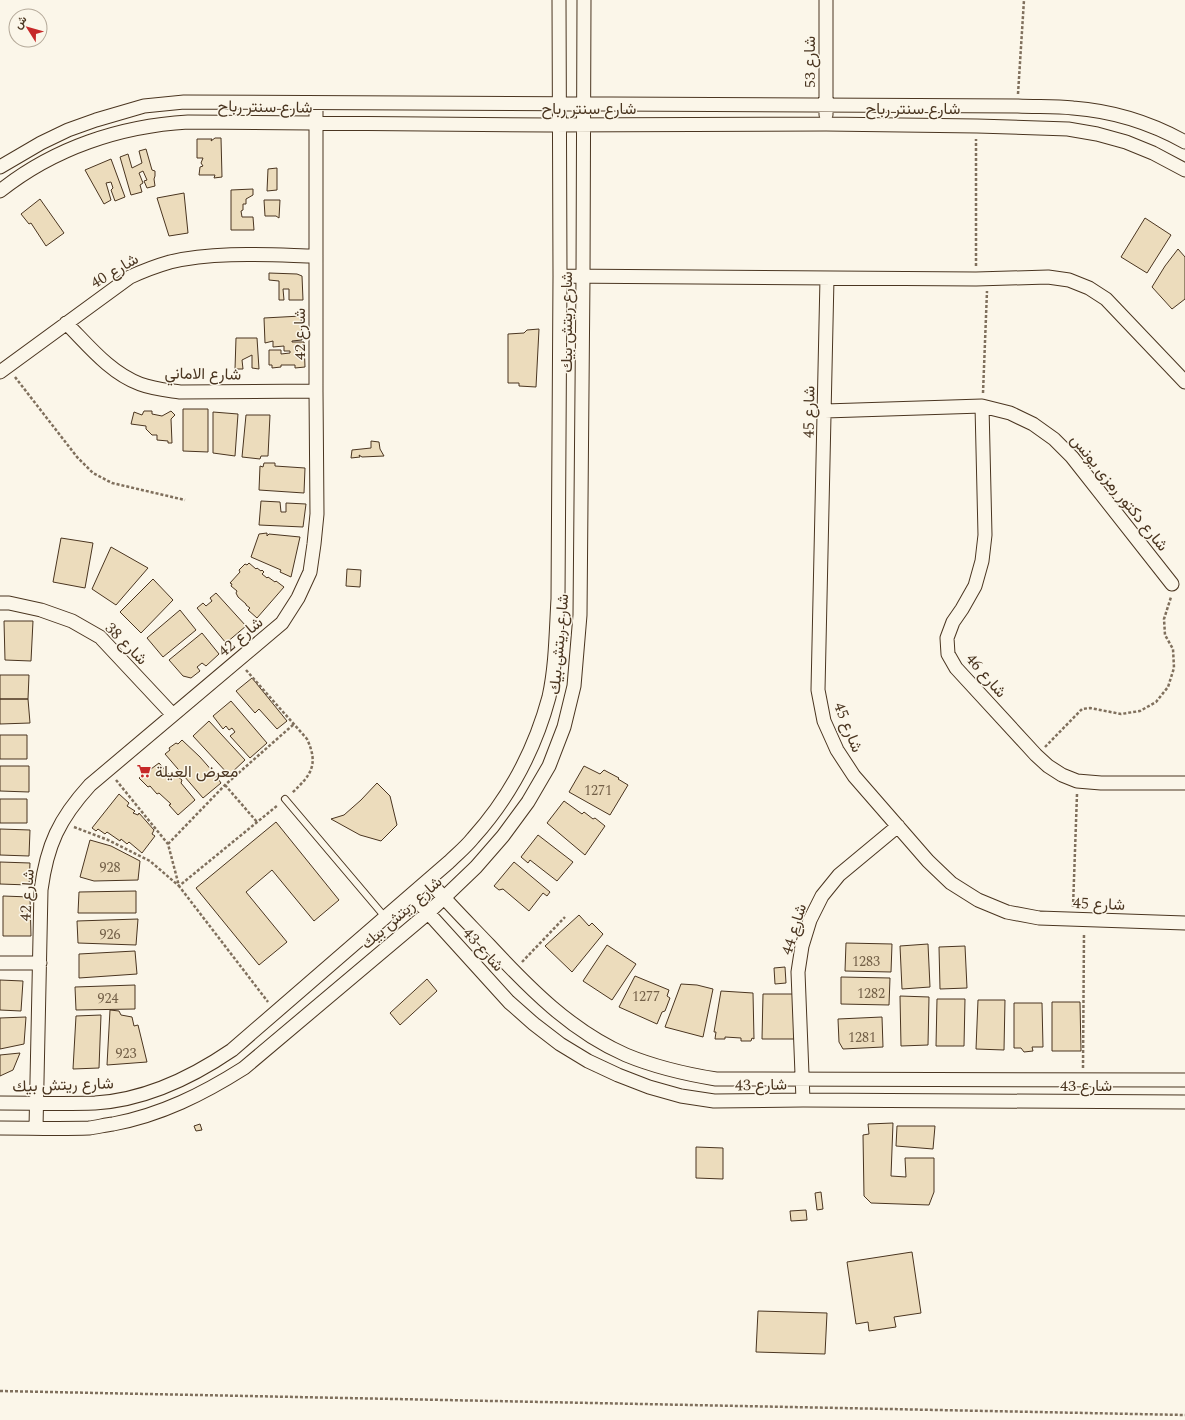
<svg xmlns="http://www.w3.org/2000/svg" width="1185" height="1420" font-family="Spectral,Vazirmatn,serif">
	<rect width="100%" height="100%" fill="#fbf6e9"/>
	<path fill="#ecdcbc" stroke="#4a3520" d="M215 138H221L222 177 214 178 215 175H199L200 167 203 166 201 163 203 158H197V139H212L211 141Z
		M146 149 152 170 155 171V176L154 179 155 186 147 188 144 181 147 180 143 171 139 173 143 183 140 185 142 192 131 195 120 157 128 154 132 168 142 163 139 151Z
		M111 159 125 197 115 201 111 190 113 188 111 182 106 183 111 200 104 204 85 170Z
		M277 168V190L267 191 268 169Z
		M253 189V195L246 199V204H243V210L241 211 242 217H253L254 230H231V190Z
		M184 193 188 233 169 236 157 198Z
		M40 199 64 233 46 246 31 223 29 224 21 214Z
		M264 200H280L279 218 276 216H265Z
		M1145 218 1171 235 1147 273 1121 257Z
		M1178 249 1185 257V299L1172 309 1152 287 1165 266Z
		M269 273 297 274 302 276 303 300H289V289H283L284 300H279V281L269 280Z
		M301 316 302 340 292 341V342H304L305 367 295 368V365H281V367L272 368V365H269V350H281V354L290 353V351H284V346L273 347V341L265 343 264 318Z
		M539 329 536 387 519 386V383H508V334L524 333 527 330Z
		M236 338H257L259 369 252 368V355L242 360 243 369H235Z
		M183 409H208V452L183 451Z
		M144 411H152V414L162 416 171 411 175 415 171 419 172 443H168V441L157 440V435H152L146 429V426L131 424 134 412 142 415Z
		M213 412 238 414 235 456 213 453Z
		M246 415H270L268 456H261L260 459 242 457Z
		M371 441 379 442 380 449 384 456 362 457 359 455 360 457 351 458 352 450 371 448Z
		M264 463H275V466L305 468 304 493 259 490 260 466 263 467Z
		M261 501 280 502 281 512H286V503L306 504 303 527 259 525Z
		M267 533V536L269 534 300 537 291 577 280 572 281 570 251 557 259 534Z
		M61 538 93 543 85 588 53 582Z
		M111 547 148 568 116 605 92 589Z
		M249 563 256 569 257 568 261 571 262 570 264 572 262 574 267 578 268 577 275 582 276 581 284 587 257 618 248 610 250 608 246 605V604L238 597 236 593 237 591 231 586 232 584 230 583 240 572 239 570 245 564 247 565Z
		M347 569 361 570 360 587 346 586Z
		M153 579 173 600 141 633 120 612Z
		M216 593 246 626 226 643 197 608 203 603 206 606 212 601 210 598Z
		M180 610 196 630 163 657 147 638Z
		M4 621H33L31 661 5 660Z
		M202 633 219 654 206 666 202 663 197 667 200 671 191 678 183 676 169 660Z
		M0 675H29L28 699H0Z
		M252 678 287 721 277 729 259 709 255 713 236 691Z
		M0 699H28L30 723 0 724Z
		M231 701 267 743 250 758 230 736 235 732 232 728 229 730 226 726 223 729 213 716Z
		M209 721 245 760 229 775 193 736Z
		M0 735H27V759H0Z
		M182 740 200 757 214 773 221 783 203 798 165 754 170 750 169 748 176 743 178 744Z
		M159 763 173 779 177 776 182 780 181 783 195 800 178 815 169 805 171 804 159 793 157 794 150 786 148 787 139 778Z
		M0 766H29V792L0 791Z
		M584 766 600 774 604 770 619 778 618 779 628 785 610 815 569 792Z
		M377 783 390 796 397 825 381 841 360 835 331 819 344 815 361 800Z
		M119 794 129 803 127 806 135 811 133 813 138 815 139 813 154 830 152 834 155 836 142 853 129 842 127 844 121 839 120 841 107 832 105 834 98 829 96 831 92 828Z
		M0 799H27V823H0Z
		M564 801 582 814 584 812 593 819 595 818 605 826 585 855 547 823Z
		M276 822 339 900 314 921 272 870 246 892 287 942 259 965 196 888Z
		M0 829 30 830 29 856 0 855Z
		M538 835 573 862 557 881 530 860 528 863 521 857Z
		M90 840 111 846 140 861 138 880 94 881 80 877Z
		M0 862 30 863 29 885 0 884Z
		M514 862 550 892 547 896 543 893 529 911 503 889 499 890 494 886Z
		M136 891V913H78L79 892Z
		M3 896 30 897 31 936H3Z
		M579 915 589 926 592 923 603 934 572 972 545 946Z
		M138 919 136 945 78 943 77 921Z
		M846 943 892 944 891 972 845 971Z
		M928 944 930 987 902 989 900 946Z
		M607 945 636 964 612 1000 583 981Z
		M965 946 967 988 940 989 939 947Z
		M135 951 137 974 79 978V954Z
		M785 967 786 983 775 984 774 968Z
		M635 976 669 990 667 996 670 998 665 1011 662 1012 657 1024 619 1007Z
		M841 977 890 978 889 1005 841 1004Z
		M427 979 437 991 400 1025 390 1013Z
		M0 980 23 981 21 1011 0 1010Z
		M681 984 697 985 713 989 703 1037 665 1027Z
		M135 985V1009L76 1010 75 987Z
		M721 991 753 993 754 1039 752 1038 751 1041H741V1038L725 1037V1039H715L716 1032H714Z
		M763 994H794V1039H762Z
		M900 996 929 997 928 1045 901 1046Z
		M937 999H965L964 1046H936Z
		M978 1000H1005L1004 1050 976 1049Z
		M1052 1002H1080L1081 1051H1052Z
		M1014 1003H1042L1043 1047H1032L1033 1051 1024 1052 1021 1048H1014Z
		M110 1010 119 1011 121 1015 132 1017 134 1026 138 1025 147 1062 107 1065Z
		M101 1015 99 1068 73 1069 76 1016Z
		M26 1017 24 1044 0 1049V1018Z
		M882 1017 883 1047 843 1049 839 1042 838 1019Z
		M20 1053 13 1070 0 1076V1055Z
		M893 1123 891 1176 906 1177 905 1158H934V1192L929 1205 871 1203 864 1196 863 1135 869 1134 868 1124Z
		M200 1124 202 1130 196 1131 194 1126Z
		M897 1126H935L933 1149 896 1146Z
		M696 1147 723 1148V1179L696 1178Z
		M821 1192 823 1209 817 1210 815 1193Z
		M806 1210 807 1220 791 1221 790 1211Z
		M912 1252 921 1313 894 1317 896 1327 869 1331 868 1322 856 1324 847 1262Z
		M758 1311 827 1313 825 1354 756 1352Z"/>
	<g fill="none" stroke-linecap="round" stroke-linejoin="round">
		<defs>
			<path id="lane" d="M285 799 385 917"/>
			<path id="street" d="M826 115V0
				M0 167 41 143 68 130 96 120 144 106 184 102 1018 106C1036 107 1055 106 1073 108 1113 111 1151 123 1185 142
				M0 191C54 148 120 126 188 122L549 125 826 124 977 126 1068 129 1097 134 1126 142 1153 153 1185 170
				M560 276 976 279 1048 277 1069 280 1089 288 1106 299 1185 382
				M827 278 818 690 824 721 837 750 854 776 928 861 951 883 978 900 1007 912 1039 918 1185 923
				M66 323C88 345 110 373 140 384 153 389 166 390 180 392L316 391
				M0 372 130 277C143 271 156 266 170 262 215 251 270 255 316 256
				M982 406 985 535 982 561 975 586 962 609 953 622 947 638 948 654 956 668 1036 755 1048 766 1062 775 1077 781 1101 783H1185
				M825 411 982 406 1010 413 1033 424 1054 439 1072 457 1172 584
				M0 603H9L41 610 72 621 100 637 173 715
				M429 881C448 903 469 924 489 945 529 988 571 1031 626 1055 655 1067 685 1074 716 1079L1185 1080
				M412 895 509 1002 534 1024 560 1044 588 1061 618 1075 649 1087 681 1096 714 1101 803 1100 1185 1102
				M0 963H40
				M803 1100 798 972 802 946 810 920 822 896 839 875 898 826
				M0 1103C31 1103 63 1104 95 1103 146 1100 191 1078 232 1050L449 862C457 854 466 847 473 838 509 798 535 749 549 697 556 665 556 632 558 599L560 276 559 0
				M0 1128C29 1128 59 1129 89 1128 97 1127 105 1125 113 1124 161 1115 203 1094 244 1068L428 913 476 867 503 836 528 802 549 766 564 727 574 686 580 615 583 277 584 0
				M36 1128 41 890C47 845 59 819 90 785L282 623 298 598 310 572 314 544 317 514 316 391V103"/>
		</defs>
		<use href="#lane" stroke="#4a3520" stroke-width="8"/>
		<use href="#street" stroke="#4a3520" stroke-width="15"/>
		<path stroke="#7f6f5c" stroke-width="2.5" stroke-dasharray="3 2" stroke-linecap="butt" d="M1018 94 1024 0
			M976 266V139
			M15 377 77 457 93 473 112 483 185 500
			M983 393 987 291
			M246 670 307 739C319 765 311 775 292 793
			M1045 747 1082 709 1090 708 1121 714 1140 711 1156 702 1168 687 1174 668 1173 649 1165 635 1164 619 1171 597
			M116 780 168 844 179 886 268 1002
			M225 785 257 822
			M74 827 108 840 150 861 179 886 278 805
			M168 844 225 785 294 724
			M1073 907 1077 794
			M522 962 565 917
			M1083 1068 1084 933
			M0 1391 1185 1415"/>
		<use href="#lane" stroke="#fbf6e9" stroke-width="6"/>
		<use href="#street" stroke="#fbf6e9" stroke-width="13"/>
	</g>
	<defs>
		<symbol id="supermarket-bare" viewBox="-9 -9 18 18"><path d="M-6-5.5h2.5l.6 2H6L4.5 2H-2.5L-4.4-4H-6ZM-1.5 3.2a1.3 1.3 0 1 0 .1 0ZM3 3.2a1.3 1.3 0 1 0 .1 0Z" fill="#c62828" stroke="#fbf6e9" stroke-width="2.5" paint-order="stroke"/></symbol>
	</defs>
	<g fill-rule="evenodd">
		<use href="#supermarket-bare" x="134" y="761" width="20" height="20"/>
	</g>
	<g text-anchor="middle" stroke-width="3" stroke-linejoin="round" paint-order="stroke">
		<g font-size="14" fill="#725f47">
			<text x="598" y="795">1271</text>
			<text x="110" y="872">928</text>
			<text x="110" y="939">926</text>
			<text x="866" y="966">1283</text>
			<text x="871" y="998">1282</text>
			<text x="646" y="1001">1277</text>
			<text x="108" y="1003">924</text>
			<text x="862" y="1042">1281</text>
			<text x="126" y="1058">923</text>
		</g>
		<g font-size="16" fill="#4a3520" stroke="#fbf6e9">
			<text transform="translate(809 62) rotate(-90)" y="6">شارع 53</text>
			<text transform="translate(265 106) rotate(1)" y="6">شارع سنتر رباح</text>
			<text x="589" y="114">شارع سنتر رباح</text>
			<text x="913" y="114">شارع سنتر رباح</text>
			<text transform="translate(114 270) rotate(-31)" y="6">شارع 40</text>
			<text transform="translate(566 322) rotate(-90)" y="6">شارع ريتش بيك</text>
			<text transform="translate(299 334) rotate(-90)" y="6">شارع 42</text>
			<text transform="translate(203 373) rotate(1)" y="6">شارع الاماني</text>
			<text transform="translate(808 412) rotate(-89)" y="6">شارع 45</text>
			<text transform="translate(1120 492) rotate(51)" y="6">شارع دكتور رمزى يونس</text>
			<text transform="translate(240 636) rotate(-40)" y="6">شارع 42</text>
			<text transform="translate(127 643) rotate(45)" y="6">شارع 38</text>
			<text transform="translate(558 644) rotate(-85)" y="6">شارع ريتش بيك</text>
			<text transform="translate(987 675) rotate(49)" y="6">شارع 46</text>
			<text transform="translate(849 727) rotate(68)" y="6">شارع 45</text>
			<text transform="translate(26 895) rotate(-86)" y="6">شارع 42</text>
			<text transform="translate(1099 903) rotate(2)" y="6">شارع 45</text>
			<text transform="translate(401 912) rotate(-41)" y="6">شارع ريتش بيك</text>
			<text transform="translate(793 929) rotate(-73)" y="6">شارع 44</text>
			<text transform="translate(484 949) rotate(48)" y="6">شارع 43</text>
			<text transform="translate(63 1084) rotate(-2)" y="6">شارع ريتش بيك</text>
			<text transform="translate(761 1084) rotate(-1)" y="6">شارع 43</text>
			<text x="1086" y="1091">شارع 43</text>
		</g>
		<g font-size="16" fill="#4a3520" stroke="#fbf6e9" text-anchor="start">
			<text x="155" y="777">معرض العيلة</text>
		</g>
	</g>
	<g transform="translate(28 28) rotate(307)"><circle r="19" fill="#fbf6e9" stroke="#b4a999"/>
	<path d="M0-3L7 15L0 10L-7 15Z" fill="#c62828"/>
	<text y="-6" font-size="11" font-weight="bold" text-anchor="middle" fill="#4a3520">ش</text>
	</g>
</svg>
